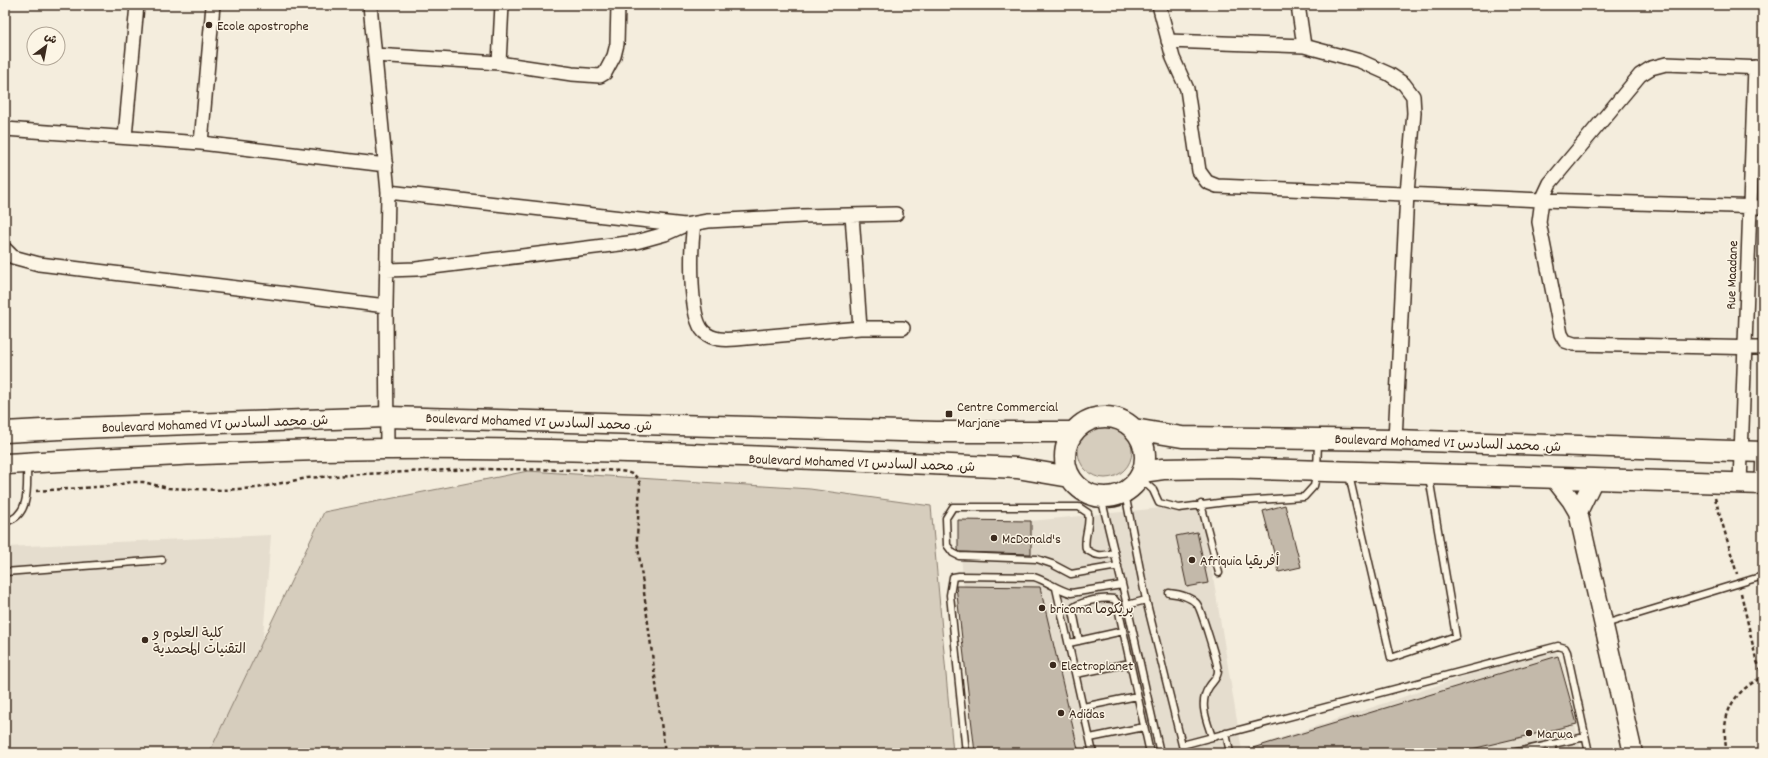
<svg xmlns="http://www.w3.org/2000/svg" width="1768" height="758" font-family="Dekko,'Playpen Sans Arabic',sans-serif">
	<rect width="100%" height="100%" fill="#f4eddd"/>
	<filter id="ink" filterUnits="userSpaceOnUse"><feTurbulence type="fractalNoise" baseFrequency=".025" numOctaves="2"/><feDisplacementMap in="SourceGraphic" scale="8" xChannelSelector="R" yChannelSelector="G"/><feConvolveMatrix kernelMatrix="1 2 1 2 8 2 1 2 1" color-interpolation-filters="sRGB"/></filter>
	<g filter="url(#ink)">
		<path fill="#e5ddce" d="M1201 504 1242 751 1555 646 1582 753H978L958 520 1031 521Z
			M271 535 261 663 218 753H5V547Z"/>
		<path fill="#d6cdbd" stroke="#887c6e" d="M1078 451a27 27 0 1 1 54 0a27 27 0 1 1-54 0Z
			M528 471 810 489 931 506 953 753H209L324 512Z"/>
		<path fill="#c3b9aa" stroke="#3b2a1e" d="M1285 505 1301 567 1279 572 1263 511Z
			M958 520 1031 521V554L960 552 958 550Z
			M1197 532 1208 583 1187 587 1176 536Z
			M956 586 1040 587 1079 753H975Z
			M1558 656 1577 724 1455 753H1246V750Z"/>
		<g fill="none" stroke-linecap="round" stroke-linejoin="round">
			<defs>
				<path id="lane" d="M1349 475 1391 658 1456 636 1429 477
					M1140 478 1153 490 1159 503 1179 508 1226 502 1304 497 1314 486 1317 472 1318 442
					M1125 493 1146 600 1184 753
					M1101 497 1127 605 1160 753
					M1201 504 1219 573
					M5 522C31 516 27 486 27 465
					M1114 553C1102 556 1096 557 1086 549 1083 536 1091 526 1088 513L1079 507H953L946 518 947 545 953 553 959 556 1037 559 1052 564 1071 574 1118 566
					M5 572 162 560
					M1056 588 1093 753
					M1169 593C1179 594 1190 596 1197 604 1201 609 1218 664 1218 671 1218 678 1212 682 1209 687 1198 703 1207 721 1212 737
					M1127 605 1146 600
					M1605 624 1763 576
					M1079 641 1073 611 1074 607C1084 601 1103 597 1114 599L1117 603 1150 753
					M1069 643 1123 631
					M1076 674 1130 663
					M1083 707 1137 696
					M1226 733 1230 753
					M1090 738 1144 727
					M1551 744 1553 753
					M1182 745 1558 646 1565 648 1567 652 1589 753
					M966 753 950 595 953 577 959 576 1034 577C1047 581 1058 590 1071 593L1122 585
					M1512 753 1585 737"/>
				<path id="street" d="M370 5 388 192 386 306 387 449
					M1159 5 1173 58 1187 89 1199 171 1207 182 1217 186 1542 200 1763 207
					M1298 5 1304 46
					M1168 41 1304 46 1360 61 1389 74 1404 84 1413 96 1414 113 1407 193 1395 440
					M375 55 499 63 572 74 600 76 605 73 614 56 617 44 618 5
					M499 63 502 5
					M1763 68 1666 64 1651 68 1640 75 1550 183 1542 200 1539 222 1561 334 1565 341 1574 344 1763 348
					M5 129 201 143 386 165
					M125 137 137 5
					M201 143 213 5
					M388 192 685 225
					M852 215 860 328
					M694 224C691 245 688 317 704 332 713 340 724 340 736 339L860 328H903
					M5 249 13 257 39 264 386 306
					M387 270 416 269 636 242 665 234 685 225 708 221 802 216 896 214
					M1740 483 1755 67
					M1762 484 1763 449"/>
				<path id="secondary" d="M1554 478 1571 500 1578 512 1633 753
					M1578 512 1594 479"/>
				<path id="primary" d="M1065 457a40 40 0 1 1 80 0a40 40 0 1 1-80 0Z
					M1134 429 1182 437 1395 440 1763 452
					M5 432 78 428 388 417 936 432H1074
					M5 464C132 457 259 450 386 449 597 447 807 459 1017 468L1070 477
					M1142 472 1163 469 1224 468 1763 484"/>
			</defs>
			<use href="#lane" stroke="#3b2a1e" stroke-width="9"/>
			<use href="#street" stroke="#3b2a1e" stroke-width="16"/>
			<use href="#secondary" stroke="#3b2a1e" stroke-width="21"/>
			<use href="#primary" stroke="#3b2a1e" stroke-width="23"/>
			<path stroke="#3b2a1e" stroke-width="2.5" stroke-dasharray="4 3" stroke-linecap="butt" d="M1761 55V5
				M36 491 112 486 131 482H143L168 488 221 490 257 488 307 478 363 474 473 469 603 470C615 471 637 469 640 484L637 539 665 753
				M1715 498 1737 574
				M1741 593 1756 659 1763 676
				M1727 753C1720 717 1730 693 1763 677"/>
			<use href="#lane" stroke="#fcf5e5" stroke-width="6"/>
			<use href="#street" stroke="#fcf5e5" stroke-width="13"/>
			<use href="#secondary" stroke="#fcf5e5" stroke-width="18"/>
			<use href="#primary" stroke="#fcf5e5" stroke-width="20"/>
		</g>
	</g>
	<g fill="#3b2a1e" stroke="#fcf5e5" stroke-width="1.5">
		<circle cx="209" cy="25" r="4"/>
		<rect x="945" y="410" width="8" height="8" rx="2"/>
		<circle cx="994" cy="538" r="4"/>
		<circle cx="1192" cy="560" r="4"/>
		<circle cx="1042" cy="608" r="4"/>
		<circle cx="145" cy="640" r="4"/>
		<circle cx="1053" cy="665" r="4"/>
		<circle cx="1061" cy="713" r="4"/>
		<circle cx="1529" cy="733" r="4"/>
	</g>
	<g text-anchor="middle" stroke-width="3" stroke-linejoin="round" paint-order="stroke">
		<g font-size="14" fill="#3b2a1e" stroke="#fcf5e5" text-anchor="start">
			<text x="217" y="30">Ecole apostrophe</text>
			<text x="957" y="411">Centre Commercial<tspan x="957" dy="16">Marjane</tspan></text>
			<text x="1002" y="543">McDonald's</text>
			<text x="1200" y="565">Afriquia أفريقيا</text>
			<text x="1050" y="613">bricoma بريكوما</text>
			<text x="153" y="637">كلية العلوم و<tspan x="153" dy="16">التقنيات المحمدية</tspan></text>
			<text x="1061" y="670">Electroplanet</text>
			<text x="1069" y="718">Adidas</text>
			<text x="1537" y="738">Marwa</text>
		</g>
		<g font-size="14" fill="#3b2a1e" stroke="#fcf5e5">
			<text transform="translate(1731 275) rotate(-88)" y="5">Rue Maadane</text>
			<text transform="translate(539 421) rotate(2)" y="5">Boulevard Mohamed VI ش. محمد السادس</text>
			<text transform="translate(215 423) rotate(-2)" y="5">Boulevard Mohamed VI ش. محمد السادس</text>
			<text transform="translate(1448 442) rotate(2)" y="5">Boulevard Mohamed VI ش. محمد السادس</text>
			<text transform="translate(862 462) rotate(2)" y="5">Boulevard Mohamed VI ش. محمد السادس</text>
		</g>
	</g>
	<rect width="1768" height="758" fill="none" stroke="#fcf5e5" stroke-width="20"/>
	<rect x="10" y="10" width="1748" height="738" fill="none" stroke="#3b2a1e" stroke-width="1.5" filter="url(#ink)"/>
	<g transform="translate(46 46) rotate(32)"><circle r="19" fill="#fcf5e5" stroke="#afa495"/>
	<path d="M0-3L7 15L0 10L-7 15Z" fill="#3b2a1e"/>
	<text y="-6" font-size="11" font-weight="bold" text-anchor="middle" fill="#3b2a1e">ش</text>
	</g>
</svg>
